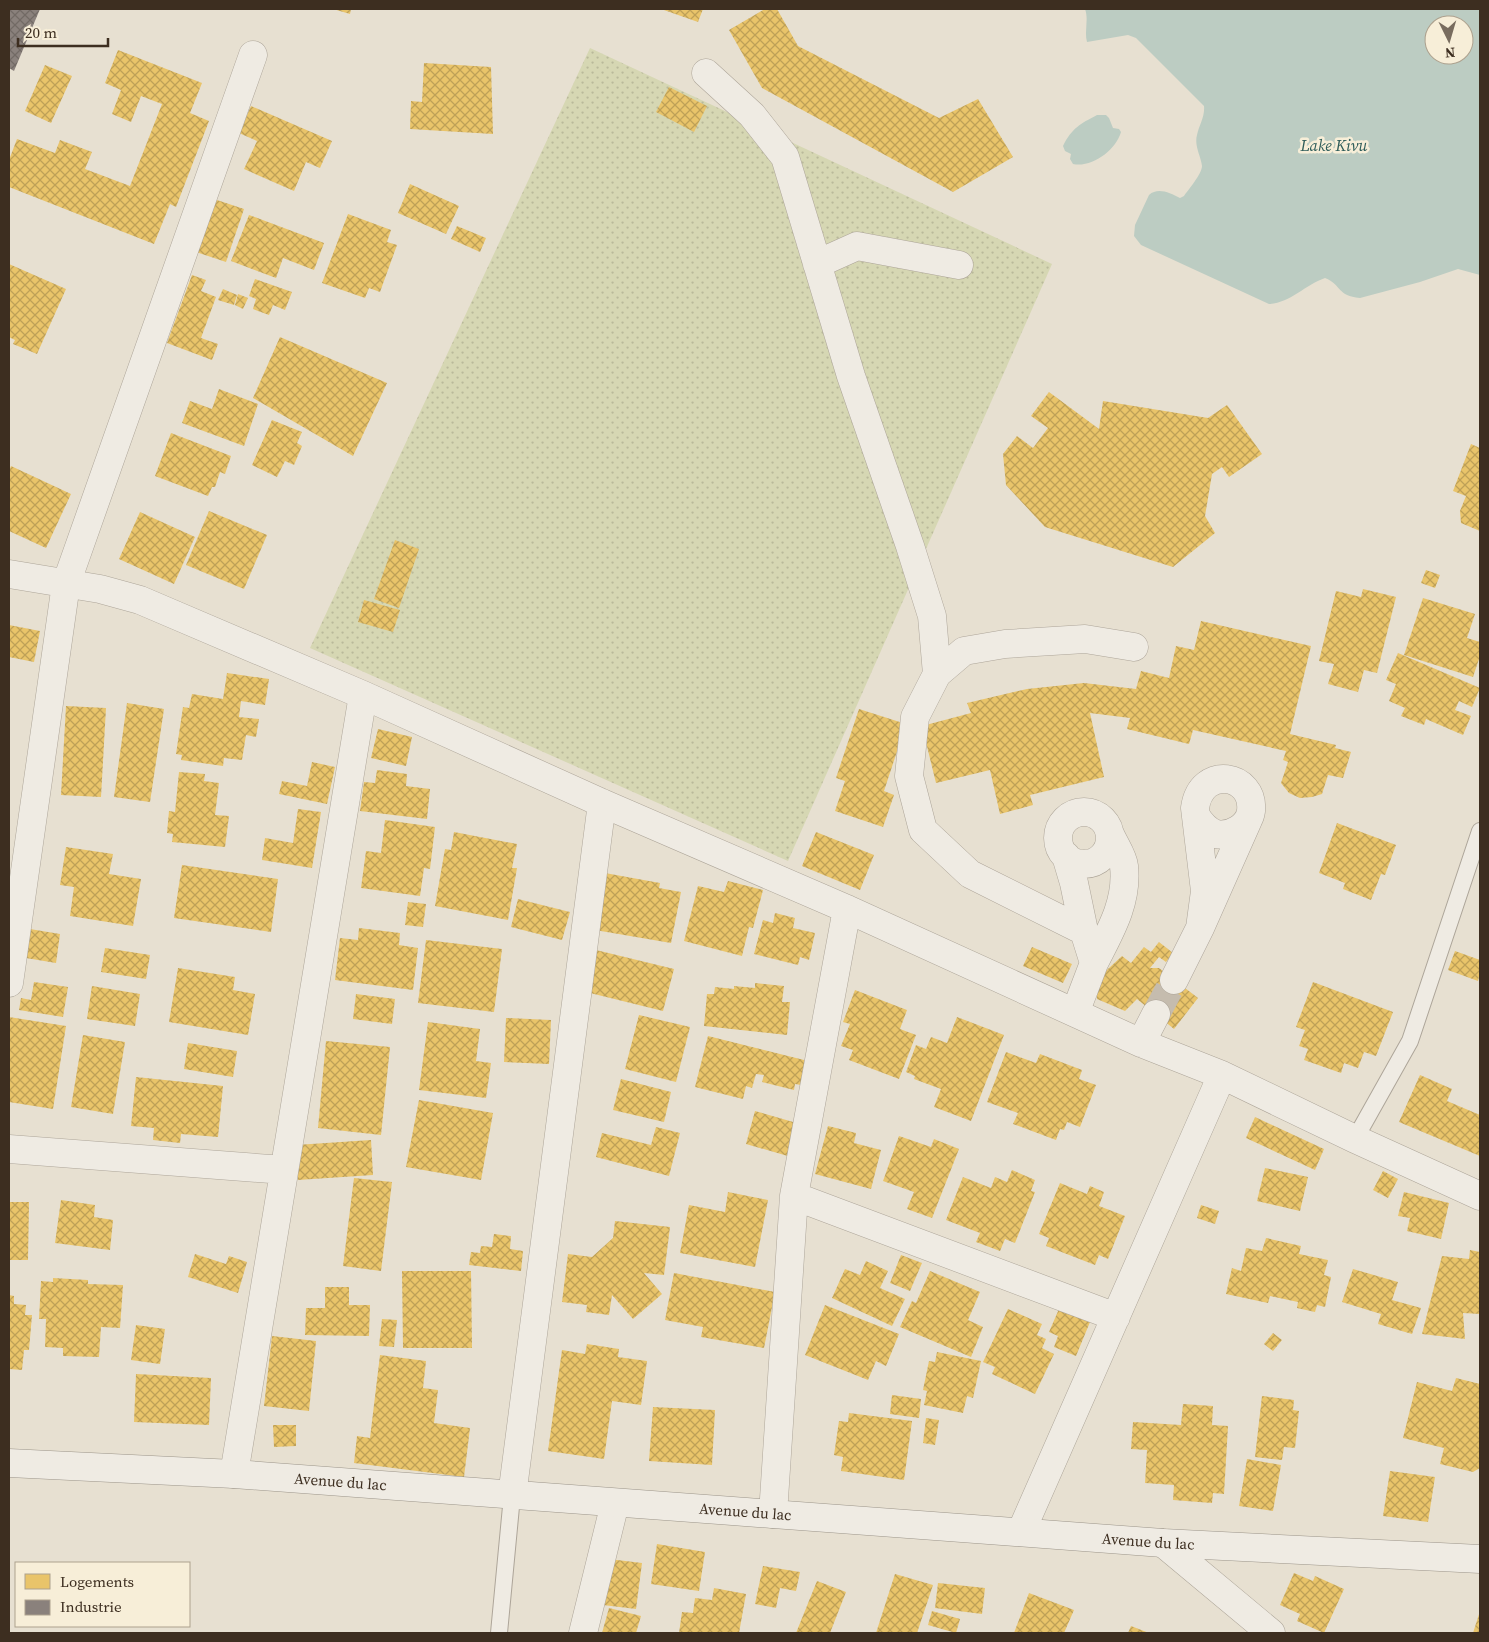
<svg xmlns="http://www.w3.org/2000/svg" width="1489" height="1642" font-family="'Source Serif 4',serif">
	<defs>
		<pattern id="park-dots" width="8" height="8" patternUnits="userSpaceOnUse" patternTransform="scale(1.25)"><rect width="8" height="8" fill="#d6d7b3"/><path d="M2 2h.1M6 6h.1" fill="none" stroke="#b9b99a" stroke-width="1.8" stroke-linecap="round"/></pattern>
		<pattern id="homes-cross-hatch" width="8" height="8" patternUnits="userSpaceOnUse" patternTransform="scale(1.25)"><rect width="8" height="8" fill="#e9c46a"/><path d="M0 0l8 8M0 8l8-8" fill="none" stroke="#bea057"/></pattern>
		<pattern id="industry-cross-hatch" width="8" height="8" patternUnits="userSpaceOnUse" patternTransform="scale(1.25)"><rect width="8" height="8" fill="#8a817c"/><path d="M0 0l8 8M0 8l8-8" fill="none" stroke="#726a65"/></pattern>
	</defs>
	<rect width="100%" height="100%" fill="#e7e0d1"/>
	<path fill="url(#park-dots)" d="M590 48 1052 264 788 861 310 648Z"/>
	<path fill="#bcccc2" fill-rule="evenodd" d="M1085 9H1480V275L1458 269 1420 282 1360 298C1337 296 1342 285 1325 278 1305 285 1290 303 1269 304L1141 245 1134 236 1135 225 1149 195C1158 187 1170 193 1180 198L1184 196C1188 190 1202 174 1202 166 1201 156 1194 146 1197 135 1199 125 1205 117 1204 106L1136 38 1128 35 1087 42C1084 31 1089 20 1085 9ZM1434 25H1464V55H1434Z
		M1097 115H1106L1109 118 1113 128 1119 129 1121 132C1116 150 1092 168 1073 164L1070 159 1071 154 1065 151 1063 146C1072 128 1080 124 1097 115Z"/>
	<path fill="url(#homes-cross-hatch)" d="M333 9H351L350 14Z
		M661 9H703L698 22Z
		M765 9H777L798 46 939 118 978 99 1013 157 953 192 762 88 729 30Z
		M118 50 202 83 190 113 209 121 176 207 170 204 154 244 9 187V160L17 139 55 153 60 140 92 152 85 169 130 186 162 104 141 96 131 122 112 114 121 90 105 83Z
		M424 63 491 67 493 134 410 129 411 101 422 102Z
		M45 65 72 76 51 123 25 111Z
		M669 87 707 106 694 132 656 112Z
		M251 106 332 141 320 168 306 162 294 191 244 169 257 141 239 133Z
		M410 184 459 206 446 234 398 213Z
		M214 199 244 209 226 262 196 252Z
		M348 214 391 230 387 242 397 245 380 292 369 288 365 298 322 283Z
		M249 215 324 243 314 270 283 258 276 278 231 261Z
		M457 226 486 238 480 252 451 239Z
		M9 264 66 289 37 354 13 344 15 340 9 337Z
		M192 275 206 280 201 291 216 297 201 338 218 344 212 360 167 343Z
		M255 279 292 292 285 310 273 305 269 315 253 309 256 299 249 296Z
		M223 289 237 295 234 305 218 300Z
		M238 294 248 298 243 309 235 305Z
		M280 337 387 383 353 456 253 398Z
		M219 389 258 404 244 446 182 423 190 401 212 409Z
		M1049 392 1099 429 1103 401 1208 418 1227 405 1262 454 1229 477 1222 467 1212 474 1205 516 1215 533 1173 567 1045 527 1006 485 1003 454 1017 436 1033 448 1048 428 1031 416Z
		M272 420 302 432 297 443 302 446 294 465 285 461 277 477 252 465Z
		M171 433 231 456 225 474 220 472 215 487H212L208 496 155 476Z
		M1471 444 1480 448V531L1461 523 1460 511 1466 496 1453 491Z
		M11 466 71 494 46 548 9 531V471Z
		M209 511 267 535 244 589 186 565Z
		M140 512 195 537 174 584 119 559Z
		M395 540 419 549 399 608 374 599Z
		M1426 570 1440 575 1435 588 1421 583Z
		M1363 589 1396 597 1377 673 1364 670 1358 692 1328 684 1334 664 1319 661 1336 591 1361 597Z
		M1423 598 1475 614 1467 638 1480 642V656L1473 677 1404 655Z
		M364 600 400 610 393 632 358 622Z
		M1201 621 1311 646 1290 734 1336 745 1335 748 1351 752 1343 778 1328 775 1322 794 1312 797 1300 798 1289 793 1281 783 1288 762 1283 760 1286 751 1193 730 1189 744 1127 729 1130 718 1090 713 1104 777 1030 795 1033 805 1000 814 990 770 936 783 922 726 971 713 967 703 1027 689 1084 683 1136 689 1141 671 1169 678 1176 646 1194 650Z
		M9 625 40 631 34 662 9 657Z
		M1398 653 1480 688 1472 707 1459 701 1455 710 1471 716 1463 735 1426 719 1424 725 1401 716 1405 708 1389 701 1396 684 1386 680Z
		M227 673 269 679 265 705 241 701 239 717 259 719 256 737 246 735 242 760 224 758 223 766 181 760 182 755 176 754 183 707 189 708 192 694 223 699Z
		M127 703 164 709 150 802 114 797Z
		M66 706 106 708 101 797 61 795Z
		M859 709 906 724 884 791 894 795 883 827 835 811 845 781 836 778Z
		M378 729 412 737 406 766 371 758Z
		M312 762 335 767 327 804 279 794 282 781 307 786Z
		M377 770 407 774 406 786 430 789 427 819 360 811 364 782 375 783Z
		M179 772 205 774 204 781 219 783 215 815 229 816 225 847 172 842 173 834 167 833 169 811 175 812Z
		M298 809 321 812 312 868 262 860 265 838 293 843Z
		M385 820 435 827 430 869 424 868 420 896 361 888 366 851 381 853Z
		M1337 823 1396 845 1385 875 1381 874 1371 900 1343 889 1345 883 1319 873Z
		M454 832 517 844 512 868H517L508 920 435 906 445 849 451 850Z
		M816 832 874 855 860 890 802 866Z
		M66 847 113 854 109 874 141 879 133 926 70 916 74 887 60 885Z
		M182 865 278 879 271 932 174 918Z
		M605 873 660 883 659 888 681 892 671 943 595 930Z
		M728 881 763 890 753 928 749 927 742 956 684 941 698 886 724 892Z
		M518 899 570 912 562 940 511 927Z
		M408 902 426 904 423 927 405 925Z
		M775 913 795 918 793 928 815 933 809 960 800 957 798 965 754 954 763 920 773 923Z
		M24 928 60 934 56 963 20 957Z
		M359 928 400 933 399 945 418 948 413 990 335 980 340 938 358 940Z
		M426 940 502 949 494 1012 418 1003Z
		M1159 942 1173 953 1166 962 1159 957 1150 968H1159L1198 998 1174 1029 1137 999 1125 1011 1097 999 1096 980 1122 956 1131 963 1144 947 1151 952Z
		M1032 947 1072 964 1063 983 1023 966Z
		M105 948 150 955 146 979 101 972Z
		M596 950 674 969 663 1011 586 992Z
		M1455 951 1480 960V973L1478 981 1448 970Z
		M178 968 235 977 233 990 255 994 248 1035 169 1022Z
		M34 982 68 987 63 1017 19 1010 21 998 31 1000Z
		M1313 982 1393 1012 1376 1056 1364 1052 1358 1068 1344 1063 1341 1073 1304 1060 1308 1049 1299 1046 1305 1030 1296 1027Z
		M755 983 784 986 782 1002H790L787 1035 704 1026 707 994H714L715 987 734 989V986L755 988Z
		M92 986 140 994 135 1026 87 1019Z
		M855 990 907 1010 900 1029 916 1035 899 1079 849 1060 853 1050 841 1046 850 1024 843 1022Z
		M356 994 395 999 392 1024 353 1019Z
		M639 1015 690 1027 676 1082 625 1069Z
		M9 1017 66 1026 53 1109 9 1102Z
		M957 1017 1004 1035 971 1121 934 1107 941 1089 914 1079 915 1076 906 1072 916 1045 926 1049 931 1037 947 1043Z
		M506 1018 551 1020 549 1064 504 1062Z
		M428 1022 480 1029 476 1061 491 1063 486 1098 419 1090Z
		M83 1035 125 1042 113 1114 71 1107Z
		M708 1036 808 1061 801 1085 795 1084 794 1090 762 1082 764 1075 756 1074 752 1088 746 1086 743 1099 695 1087Z
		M326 1041 390 1047 381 1135 318 1128Z
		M188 1043 237 1051 233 1077 184 1069Z
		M1006 1052 1036 1063 1040 1054 1082 1070 1079 1079 1096 1085 1080 1127 1067 1122 1064 1130 1060 1129 1056 1140 1013 1124 1018 1113 987 1102Z
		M1420 1075 1452 1089 1447 1101 1480 1115V1156L1399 1122Z
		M136 1077 223 1086 218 1137 181 1134 180 1143 153 1140 154 1128 131 1126Z
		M621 1079 671 1092 664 1122 613 1110Z
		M419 1100 493 1113 481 1180 406 1167Z
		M755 1111 807 1126 798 1159 746 1144Z
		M1255 1117 1324 1149 1315 1170 1246 1138Z
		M828 1126 856 1133 854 1143 881 1150 871 1189 815 1174Z
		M656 1127 680 1133 669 1176 596 1157 602 1133 651 1145Z
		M899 1136 931 1147 934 1139 959 1149 932 1218 907 1209 914 1192 883 1181Z
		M371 1140 373 1175 298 1180 296 1145Z
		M1265 1168 1308 1177 1300 1211 1257 1201Z
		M1012 1170 1035 1180 1031 1191 1035 1192 1015 1243 1005 1239 1000 1251 976 1242 980 1233 946 1220 963 1177 991 1188 995 1177 1007 1182Z
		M1383 1171 1398 1179 1388 1198 1373 1190Z
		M354 1178 392 1182 381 1271 343 1266Z
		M1060 1183 1087 1194 1090 1186 1104 1192 1099 1206 1125 1216 1108 1259 1099 1255 1095 1265 1046 1246 1049 1238 1039 1234Z
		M728 1192 768 1200 755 1267 680 1253 689 1205 725 1212Z
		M1404 1192 1449 1203 1441 1239 1407 1231 1410 1218 1398 1216Z
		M61 1200 95 1205 94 1217 113 1220 110 1250 55 1243Z
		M9 1202H29L28 1260H9Z
		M1201 1205 1219 1211 1215 1224 1197 1218Z
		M615 1221 670 1227 664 1275 644 1273 662 1294 633 1319 612 1295 609 1315 586 1312 587 1305 562 1302 568 1254 592 1257 613 1238Z
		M494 1234 511 1236 510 1249 523 1251 521 1271 469 1265 471 1252 480 1253 481 1246 492 1247Z
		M1266 1238 1301 1246 1299 1254 1328 1260 1324 1275 1331 1277 1325 1307 1317 1305 1315 1312 1297 1308 1298 1302 1270 1296 1268 1303 1226 1294 1232 1268 1241 1271 1246 1248 1262 1251Z
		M1470 1250 1480 1252V1314L1463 1313 1465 1339 1422 1334 1442 1256 1469 1259Z
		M195 1254 226 1264 229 1256 247 1262 238 1293 188 1277Z
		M901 1255 922 1263 910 1291 890 1283Z
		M866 1261 888 1271 880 1288 905 1299 892 1326 832 1298 845 1269 860 1275Z
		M1353 1269 1398 1282 1392 1300 1421 1308 1412 1334 1378 1324 1381 1314 1342 1302Z
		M402 1271H471L472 1348H403Z
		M930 1271 980 1292 968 1320 983 1327 971 1357 900 1327 912 1301 916 1303Z
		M674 1273 775 1292 764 1348 701 1337 703 1327 665 1320Z
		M53 1278 88 1280V1284L123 1285 120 1328 101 1327 99 1357 63 1356V1348L45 1347 46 1319H39L41 1281 53 1282Z
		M325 1287H349V1305H370L369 1336 305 1335 306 1308H325Z
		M9 1295 14 1296V1304L26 1305 25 1315H32L29 1350H24L22 1370 9 1369Z
		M825 1305 899 1334 886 1366 876 1361 868 1380 805 1355Z
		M1008 1309 1042 1324 1037 1335 1046 1339 1042 1348 1054 1354 1035 1394 992 1374 995 1367 983 1362Z
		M1059 1309 1090 1322 1076 1356 1054 1347 1058 1336 1049 1332Z
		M382 1319 397 1320 394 1347 379 1346Z
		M136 1325 165 1329 160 1364 131 1360Z
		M1273 1333 1282 1340 1273 1351 1264 1344Z
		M272 1336 316 1341 309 1411 264 1406Z
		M587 1344 619 1349 618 1357 647 1361 641 1405 612 1401 604 1459 548 1451 562 1350 585 1354Z
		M937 1352 981 1361 973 1398 967 1396 963 1413 924 1405 927 1391 923 1390 929 1361 935 1362Z
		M380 1355 426 1361 423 1388 438 1390 434 1423 470 1428 464 1477 354 1463 357 1436 370 1438Z
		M136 1374 211 1378 209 1425 134 1422Z
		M1456 1378 1480 1384V1468L1473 1472 1440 1464 1444 1448 1403 1438 1417 1382 1452 1391Z
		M892 1395 921 1399 919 1418 890 1414Z
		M1262 1396 1294 1400 1293 1410 1299 1411 1295 1448 1284 1447 1282 1460 1255 1457Z
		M1183 1404 1213 1406 1212 1425 1228 1426 1224 1494 1213 1493 1212 1503 1173 1500 1174 1485 1145 1483 1147 1450 1131 1449 1133 1422 1181 1425Z
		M653 1407 715 1410 712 1465 649 1461Z
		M849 1413 912 1421 904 1480 841 1471 843 1457 834 1455 839 1421 848 1422Z
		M926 1418 939 1420 935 1445 923 1443Z
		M273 1425H296V1446L274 1447Z
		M1247 1459 1281 1465 1273 1511 1239 1506Z
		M1390 1471 1435 1477 1428 1522 1383 1516Z
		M657 1544 705 1552 699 1591 651 1584Z
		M609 1559 642 1563 636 1609 603 1605Z
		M763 1566 800 1572 796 1591 780 1588 776 1608 755 1604Z
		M1294 1573 1313 1581 1315 1576 1344 1589 1324 1633 1297 1621 1300 1614 1280 1605Z
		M895 1574 933 1585 917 1633H876Z
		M817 1581 846 1592 830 1633H796Z
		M938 1583 985 1588 982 1614 935 1608Z
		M714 1588 746 1594 739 1633H679L682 1612 693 1613 695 1598 712 1600Z
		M1029 1593 1074 1610 1064 1633H1014Z
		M609 1608 641 1616 636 1633H602Z
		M932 1611 960 1619 956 1633 928 1625Z
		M1480 1611V1633H1473Z
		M1131 1626 1149 1633H1128Z"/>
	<path fill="url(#industry-cross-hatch)" d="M9 9H40L14 71 9 68Z"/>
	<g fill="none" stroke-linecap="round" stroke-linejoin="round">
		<path stroke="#c5bcae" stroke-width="28" stroke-dasharray="28 14" stroke-linecap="butt" d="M1156 1014 1174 980"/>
		<defs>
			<path id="service" d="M1355 1139 1410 1041 1480 831
				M499 1633 512 1496"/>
			<path id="minor" d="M706 73 752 115 785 157 851 376 910 546 932 616 937 674 915 717 909 776 923 830 970 874 1084 931 1094 963 1075 1013
				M817 264 857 246 959 265
				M9 574 100 589 140 600 363 695 602 803 847 909 1141 1043 1222 1075 1355 1139 1480 1196
				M937 674 964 651 1005 644 1085 639 1134 647
				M1058 838a26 26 0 1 1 52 0a26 26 0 1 1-52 0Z
				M1196 816C1201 824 1207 831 1216 834 1231 837 1249 826 1251 811 1255 774 1201 764 1195 808L1205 891 1200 928
				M1066 856 1074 883 1084 931
				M1094 963C1110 932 1128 902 1124 866 1123 856 1114 844 1110 834
				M1174 980 1200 928 1248 820
				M9 983 66 584 253 55
				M1141 1043 1156 1014
				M9 1149 284 1170
				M794 1196 1116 1317
				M234 1474 363 695
				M512 1496 602 803
				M773 1514 794 1196 847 909
				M1021 1532 1222 1075
				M1163 1543 1271 1633
				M583 1633 615 1503"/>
			<g id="secondary">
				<path id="s1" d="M9 1463 234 1474 1163 1543 1480 1559"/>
			</g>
		</defs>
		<use href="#service" stroke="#ada599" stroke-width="18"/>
		<use href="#minor" stroke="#ada599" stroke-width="29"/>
		<use href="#secondary" stroke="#9c958a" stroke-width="29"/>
		<use href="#service" stroke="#efebe3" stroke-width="16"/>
		<use href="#minor" stroke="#efebe3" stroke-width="28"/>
		<use href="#secondary" stroke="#efebe3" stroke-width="28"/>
	</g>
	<g text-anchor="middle" stroke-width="5" stroke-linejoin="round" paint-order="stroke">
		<g font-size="15" fill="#3d2e20" stroke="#f7eed8">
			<text dy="5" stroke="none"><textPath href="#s1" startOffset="332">Avenue du lac</textPath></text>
			<text dy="5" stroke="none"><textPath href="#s1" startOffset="738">Avenue du lac</textPath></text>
			<text dy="5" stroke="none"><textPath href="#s1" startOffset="1142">Avenue du lac</textPath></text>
		</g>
		<g font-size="16" font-style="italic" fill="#2f5d5a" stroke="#f7eed8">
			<text x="1334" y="151">Lake Kivu</text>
		</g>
	</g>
	<rect width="1489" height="1642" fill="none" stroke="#3d2e20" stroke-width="20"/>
	<rect x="15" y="1562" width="175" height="65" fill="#f7eed8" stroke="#ada18e"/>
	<rect x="25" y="1574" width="25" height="15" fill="#e9c46a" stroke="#ada18e"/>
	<text x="60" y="1587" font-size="15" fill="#3d2e20">Logements</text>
	<rect x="25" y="1600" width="25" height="15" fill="#8a817c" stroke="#ada18e"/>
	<text x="60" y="1612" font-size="15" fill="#3d2e20">Industrie</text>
	<g transform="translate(1449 40) rotate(175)"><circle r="24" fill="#f7eed8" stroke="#ada18e"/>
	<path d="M0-4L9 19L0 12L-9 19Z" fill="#786c5e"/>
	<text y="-8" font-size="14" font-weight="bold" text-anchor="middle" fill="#3d2e20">N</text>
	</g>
	<path d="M18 38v8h90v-8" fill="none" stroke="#3d2e20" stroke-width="2.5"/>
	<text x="25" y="38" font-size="15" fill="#3d2e20" stroke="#f7eed8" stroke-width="4" paint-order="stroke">20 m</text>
</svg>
